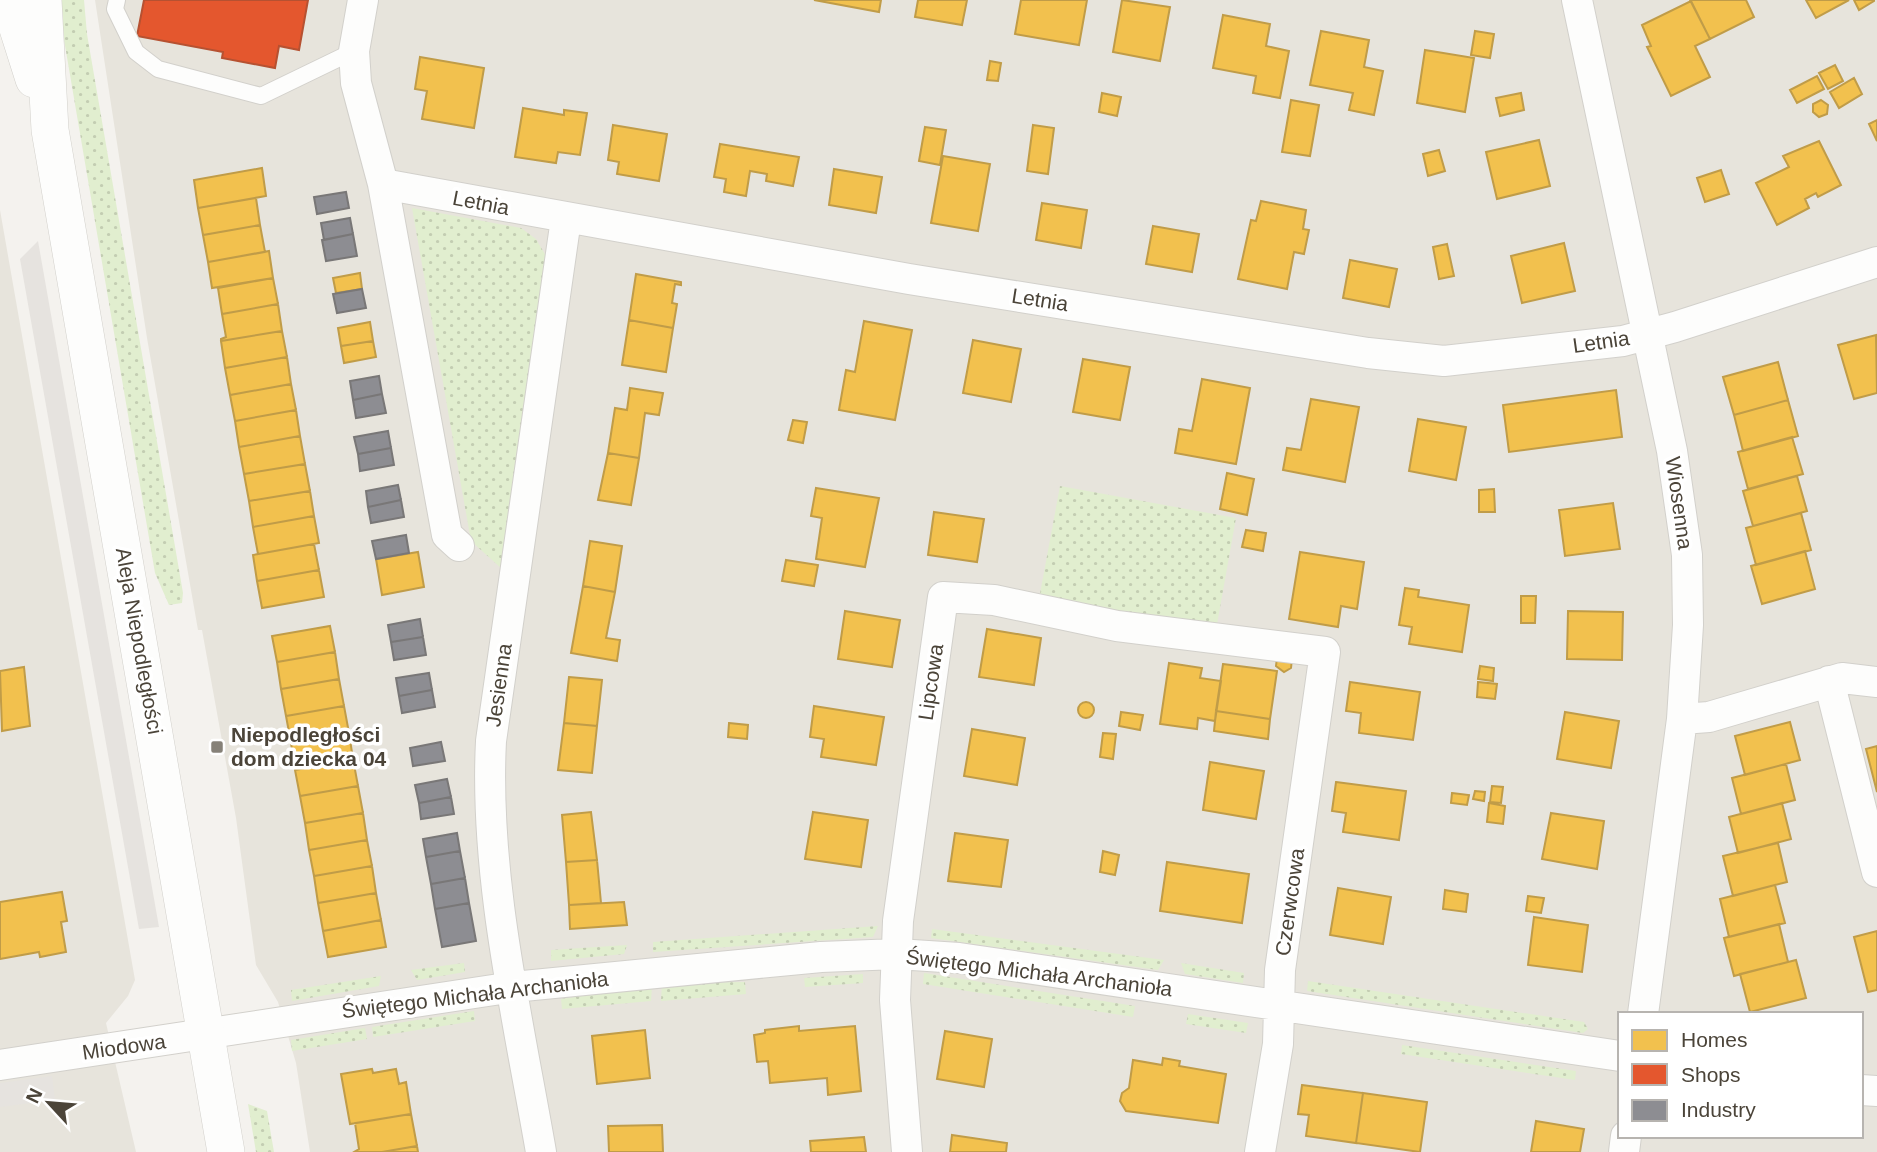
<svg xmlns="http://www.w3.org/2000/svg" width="1877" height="1152" font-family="Helvetica,sans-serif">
	<defs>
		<pattern id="grass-dots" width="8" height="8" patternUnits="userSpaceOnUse" patternTransform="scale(1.75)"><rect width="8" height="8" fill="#e1eecf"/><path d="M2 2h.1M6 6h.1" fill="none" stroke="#c3cdb2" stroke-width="1.8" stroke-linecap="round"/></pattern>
	</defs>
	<rect width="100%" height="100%" fill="#f4f2ee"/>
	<path fill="#e7e4dc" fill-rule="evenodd" d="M95 0H1877V1152H310L296 1063 278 1002 256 965 236 818 202 630H198L147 338ZM1620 1014H1861V1136H1620Z
		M0 210 135 980 128 996 106 1023 136 1152H0Z"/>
	<path fill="url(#grass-dots)" d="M60 0H84L87 34 183 593 182 603 169 605 155 573 62 28Z
		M412 208 521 228 536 239 546 256 502 569 471 541Z
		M1060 486 1236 518 1216 630 1039 599Z
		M878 926 873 937 653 952V942Z
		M932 929 1164 960 1158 970 931 938Z
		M627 945 624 954 551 961V950Z
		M464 963 465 972 417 980 411 970Z
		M1181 963 1244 973 1243 983 1185 974Z
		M924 973 1135 1006 1133 1017 923 984Z
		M863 974V983L805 987 804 978Z
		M381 976 379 986 292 1001 291 990Z
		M1308 981 1584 1022 1588 1029 1583 1033 1307 991Z
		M745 982 746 994 661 1001 662 983Z
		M652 986 651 1001 562 1009 561 999Z
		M474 1011 475 1021 373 1037 372 1027Z
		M1188 1014 1248 1023 1246 1033 1186 1024Z
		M365 1028 367 1039 292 1051 291 1040Z
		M1402 1045 1576 1071 1575 1080 1401 1054Z
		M248 1104 267 1111 274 1152H256Z"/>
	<path fill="#e6e3df" d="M38 241 159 927 139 929 20 259Z
		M52 1076 55 1100 0 1107V1083Z"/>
	<path fill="#f2c14e" stroke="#c09c48" stroke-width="2" d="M814 0H881L879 12Z
		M918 0H967L962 25 915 17Z
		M1021 0H1087L1079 45 1015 34Z
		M1122 0 1170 7 1160 61 1113 52Z
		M1690 0H1746L1754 17 1710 39Z
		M1806 0H1849L1816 18Z
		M1854 0H1874V1L1859 10Z
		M1691 1 1710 39 1695 46 1710 77 1671 96 1647 47 1651 46 1642 25Z
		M1223 15 1270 24 1266 46 1289 51 1280 98 1253 93 1256 76 1213 68Z
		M1321 31 1369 40 1364 67 1383 71 1374 115 1349 110 1353 93 1310 85Z
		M1475 31 1494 34 1490 58 1471 55Z
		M1425 50 1474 58 1465 112 1417 103Z
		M420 57 484 68 474 128 422 119 427 91 415 89Z
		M990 61 1001 63 998 81 987 80Z
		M1835 65 1843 81 1828 89 1819 73Z
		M1817 76 1824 89 1797 103 1790 90Z
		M1854 78 1862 94 1839 108 1830 92Z
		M1102 93 1121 97 1117 116 1099 112Z
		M1521 93 1524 110 1500 116 1496 98Z
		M1291 100 1319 105 1310 156 1282 152Z
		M1821 100 1828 105 1827 114 1819 117 1813 112V104Z
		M523 108 564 115V110L587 113 580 155 558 152 556 163 515 157Z
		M1877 120V141L1869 124Z
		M613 125 667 134 659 181 617 174 619 162 608 160Z
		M1033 125 1054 128 1048 174 1027 171Z
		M925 127 946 130 940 165 919 161Z
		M1539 140 1550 186 1497 199 1486 152Z
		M1819 141 1841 185 1818 197 1816 193 1805 199 1809 208 1777 225 1756 183 1789 167 1783 156Z
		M720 144 799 157 793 186 766 181 767 174 750 171 746 196 724 192 726 179 714 177Z
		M1439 150 1445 171 1428 176 1423 154Z
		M943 156 990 164 978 231 931 223Z
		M262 168 266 196 198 208 194 180Z
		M834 169 882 177 876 213 829 205Z
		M1721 170 1729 194 1705 202 1697 178Z
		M256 198 260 225 203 235 198 208Z
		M1261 201 1306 210 1303 229 1309 230 1304 254 1294 252 1287 289 1238 279 1251 220 1256 221Z
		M1042 203 1087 210 1081 248 1036 240Z
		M260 225 265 252 208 262 203 235Z
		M1153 226 1199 234 1192 272 1146 264Z
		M1564 243 1575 291 1522 303 1511 256Z
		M1447 244 1454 276 1439 279 1433 247Z
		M269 251 273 278 212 288 208 262Z
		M1350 260 1397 269 1389 307 1343 298Z
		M360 273 362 289 336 293 333 278Z
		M636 274 681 282V285L675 284 672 303 677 304 673 328 629 320Z
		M273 278 278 304 222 314 218 288Z
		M278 304 282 331 221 341V339L226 337 222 314Z
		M629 320 673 328 666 372 622 365Z
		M864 321 912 330 895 420 839 410 846 370 855 372Z
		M370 322 373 341 341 346 338 328Z
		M282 331 287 357 225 368 221 341Z
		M1876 335 1877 393 1854 399 1838 345Z
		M973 340 1021 349 1011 402 963 393Z
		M373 341 376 357 344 363 341 346Z
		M287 357 291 384 230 395 225 368Z
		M1083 359 1130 367 1120 420 1073 412Z
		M1778 362 1788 400 1734 415 1723 377Z
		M1202 379 1250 388 1236 464 1175 453 1179 429 1192 431Z
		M291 384 296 410 235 421 230 395Z
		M630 388 663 393 659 415 645 413 639 458 608 453 615 408 627 410Z
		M1616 390 1622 437 1509 452 1503 405Z
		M1311 399 1359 407 1345 482 1283 470 1287 448 1301 450Z
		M1788 400 1798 436 1743 451 1734 415Z
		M296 410 300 436 239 447 235 421Z
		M1418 419 1466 427 1456 480 1409 471Z
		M793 420 807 422 803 443 788 440Z
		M300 436 305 464 244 474 239 447Z
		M1792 437 1803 474 1748 489 1738 452Z
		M608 453 639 458 631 505 598 500Z
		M305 464 310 491 249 501 244 474Z
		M1227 473 1254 479 1247 515 1220 509Z
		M1797 476 1807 511 1753 526 1743 491Z
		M816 488 879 498 865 567 816 559 822 518 811 516Z
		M1494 489 1495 512H1479V490Z
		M310 491 314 516 253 527 249 501Z
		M1613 503 1620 549 1565 556 1559 510Z
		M934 512 984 519 977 562 928 555Z
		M1801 513 1811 550 1756 565 1746 528Z
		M314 516 319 543 258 554 253 527Z
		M1246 530 1266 533 1263 551 1242 547Z
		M590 541 622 546 615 592 583 586Z
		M314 544 319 570 257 581 253 555Z
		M1805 551 1815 589 1762 604 1751 566Z
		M418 552 424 587 382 595 376 559Z
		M1300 552 1364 562 1357 609 1341 606 1338 627 1289 619Z
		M786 560 818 565 814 586 782 581Z
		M319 570 324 597 262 608 257 581Z
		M583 586 615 592 606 638 620 640 617 661 571 653Z
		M1405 588 1419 590 1418 597 1469 605 1462 652 1409 644 1412 627 1399 625Z
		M1521 596H1536L1535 623H1521Z
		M845 611 900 620 892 667 838 659Z
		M1568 611 1623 612 1622 660 1567 659Z
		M330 626 335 652 277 662 272 636Z
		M987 629 1041 638 1034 685 979 677Z
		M335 652 339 679 281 689 277 662Z
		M1277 658 1292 659 1291 668 1284 672 1276 666Z
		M1169 663 1202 668 1200 678 1221 681 1215 721 1198 718 1197 729 1160 724Z
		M1223 664 1277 671 1270 719 1216 711Z
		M1480 666 1494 668 1493 681 1478 679Z
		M24 667 30 726 2 731 0 671Z
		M569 677 602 680 597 726 564 723Z
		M339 679 344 706 286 716 281 689Z
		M1350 682 1420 692 1413 740 1359 733 1361 713 1346 711Z
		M1478 682 1497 684 1495 699 1477 697Z
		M1078 710a8 8 0 1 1 16 0a8 8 0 1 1-16 0Z
		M344 706 349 733 291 743 286 716Z
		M814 706 884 717 876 765 821 757 824 739 810 737Z
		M1216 711 1270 719 1268 739 1214 731Z
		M1121 712 1143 715 1140 730 1119 726Z
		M1565 712 1619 721 1611 768 1557 759Z
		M1790 722 1800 760 1745 775 1735 736Z
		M564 723 597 726 592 773 558 770Z
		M729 723 748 725 747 739 728 737Z
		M972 729 1025 738 1017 785 964 776Z
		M349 733 353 759 295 770 291 743Z
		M1103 733 1116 734 1113 759 1100 757Z
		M1877 746V792L1866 749Z
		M353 759 358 786 300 796 295 770Z
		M1210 762 1264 771 1256 819 1203 810Z
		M1786 764 1795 800 1741 814 1732 778Z
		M1336 782 1406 791 1399 840 1343 832 1346 813 1332 811Z
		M358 786 363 813 305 823 300 796Z
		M1492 786 1503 787 1501 803 1490 802Z
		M1475 791 1485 792 1484 801 1473 799Z
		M1452 793 1469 795 1467 805 1451 803Z
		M1489 803 1505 806 1503 824 1487 822Z
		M1782 803 1791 839 1738 853 1729 817Z
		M591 812 597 860 566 862 562 815Z
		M813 812 868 820 861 867 805 859Z
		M363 813 367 840 309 850 305 823Z
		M1551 813 1604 821 1597 869 1542 859Z
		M955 833 1008 840 1001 887 948 881Z
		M367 840 372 866 314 876 309 850Z
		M1778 843 1787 882 1733 896 1723 856Z
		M1103 851 1119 855 1115 875 1100 872Z
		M597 860 601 903 569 905 566 862Z
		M1167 862 1249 874 1242 923 1160 911Z
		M372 866 376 893 318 903 314 876Z
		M1775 885 1785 923 1729 937 1720 899Z
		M1338 888 1391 897 1383 944 1330 935Z
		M1445 890 1468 894 1466 912 1443 909Z
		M62 892 67 921 61 922 66 952 40 957 39 952 0 959V902Z
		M376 893 381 920 323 931 318 903Z
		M1528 896 1544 898 1541 913 1526 911Z
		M624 902 627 925 570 929 569 905Z
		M1534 917 1588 925 1582 972 1528 965Z
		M381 920 386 947 328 957 323 931Z
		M1779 924 1788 962 1734 976 1724 938Z
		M1877 931V990L1868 992 1854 937Z
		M1796 960 1806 998 1750 1012 1740 974Z
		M799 1026V1031L855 1026 861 1091 828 1095 827 1078 770 1083 768 1061 757 1062 754 1035 765 1033V1030Z
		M645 1030 650 1078 597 1084 592 1036Z
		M945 1031 992 1039 984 1087 937 1079Z
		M1163 1058 1180 1061 1179 1066 1226 1074 1218 1123 1126 1111 1120 1101 1122 1093 1129 1088 1133 1060 1162 1065Z
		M372 1069 373 1073 396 1069 399 1084 406 1082 411 1114 350 1124 341 1074Z
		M1302 1085 1363 1093 1356 1143 1306 1136 1309 1115 1298 1114Z
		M1363 1093 1427 1102 1420 1152 1356 1143Z
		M411 1114 417 1146 382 1152H354L359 1149 355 1123Z
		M1536 1121 1584 1129 1580 1152H1531Z
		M662 1125 663 1152H609L608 1126Z
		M952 1135 1007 1143 1006 1152H950Z
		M864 1137 866 1152H811L810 1141Z
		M417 1146 418 1152H382Z"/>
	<path fill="#e4572e" stroke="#b65131" stroke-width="2" d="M144 0H308L299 50 279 46 275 68 222 58 223 52 137 36Z"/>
	<path fill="#8d8d92" stroke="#797777" stroke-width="2" d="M346 192 349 208 317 214 314 197Z
		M350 218 353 234 324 240 321 223Z
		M353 234 357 256 326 261 322 240Z
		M362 289 366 308 337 313 333 294Z
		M379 376 382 394 353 400 350 381Z
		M382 394 386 413 356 418 353 400Z
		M388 431 391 448 358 454 354 437Z
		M391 448 394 465 360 471 358 454Z
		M398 485 401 500 368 507 366 491Z
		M401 500 404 517 371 523 368 507Z
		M406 535 409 553 376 559 372 541Z
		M420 619 423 637 391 642 388 625Z
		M423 637 426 655 394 660 391 642Z
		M429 673 432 690 399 696 396 678Z
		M432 690 435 707 402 713 399 696Z
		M441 742 445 761 413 766 410 748Z
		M447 779 451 797 419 803 415 785Z
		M451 797 454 814 421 819 419 803Z
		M457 833 460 851 426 857 423 839Z
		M460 851 465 878 431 884 426 857Z
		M465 878 469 903 435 909 431 884Z
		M469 903 476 941 442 947 435 909Z"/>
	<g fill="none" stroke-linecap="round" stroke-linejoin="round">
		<defs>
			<path id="service" d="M117 0 115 9 136 52 158 69 261 96 354 51"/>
			<path id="minor" d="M363 0 354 51 356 83 383 184 909 279 1368 353 1444 361 1623 341 1675 327 1877 262
				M1577 0 1672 451 1687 555 1688 625 1682 719 1643 1014
				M383 184 447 535 459 546
				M1829 681 1877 872
				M1682 719 1709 717 1842 678 1877 682
				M0 1065 513 987 821 957 897 954 959 958 1620 1056
				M1861 1090 1877 1091
				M541 1152C518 1019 484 876 491 741L566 219
				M907 1152 895 1000 898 921 943 597 994 600 1117 626 1325 652 1280 970 1278 1044 1260 1152
				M1624 1152 1626 1136"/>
			<path id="tertiary" d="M9 0 34 79
				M43 0 50 130 226 1152"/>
		</defs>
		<use href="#service" stroke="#d2d0cb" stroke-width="18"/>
		<use href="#minor" stroke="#d2d0cb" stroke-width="32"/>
		<use href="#tertiary" stroke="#d2d0cb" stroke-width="38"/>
		<use href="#service" stroke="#fdfdfc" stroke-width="16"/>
		<use href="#minor" stroke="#fdfdfc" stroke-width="30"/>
		<use href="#tertiary" stroke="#fdfdfc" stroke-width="37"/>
	</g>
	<rect fill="#868178" stroke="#fff" stroke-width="2.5" x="210" y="740" width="14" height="14" rx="3.5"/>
	<g text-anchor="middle" stroke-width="7" stroke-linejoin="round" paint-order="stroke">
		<g font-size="21" fill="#4b4439" stroke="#fff">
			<text transform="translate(481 203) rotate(11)" y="7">Letnia</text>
			<text transform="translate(1040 300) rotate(9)" y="7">Letnia</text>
			<text transform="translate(1601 342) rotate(-8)" y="7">Letnia</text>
			<text transform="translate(1679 503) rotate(82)" y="7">Wiosenna</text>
			<text transform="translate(139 641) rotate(80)" y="7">Aleja Niepodległości</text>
			<text transform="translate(931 682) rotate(-82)" y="7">Lipcowa</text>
			<text transform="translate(499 685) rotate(-82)" y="7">Jesienna</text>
			<text transform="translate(1290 902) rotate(-82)" y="7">Czerwcowa</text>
			<text transform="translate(1039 973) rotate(7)" y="7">Świętego Michała Archanioła</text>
			<text transform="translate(475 995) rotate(-7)" y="7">Świętego Michała Archanioła</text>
			<text transform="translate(124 1047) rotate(-8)" y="7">Miodowa</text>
		</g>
		<g font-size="21" font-weight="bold" fill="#4b4439" stroke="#fff" text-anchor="start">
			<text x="231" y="742">Niepodległości<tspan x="231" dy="24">dom dziecka 04</tspan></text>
		</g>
	</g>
	<rect x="1618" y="1012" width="245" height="126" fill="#ffffff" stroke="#b7b4b0" stroke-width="2"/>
	<rect x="1632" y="1030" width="35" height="21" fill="#f2c14e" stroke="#b7b4b0" stroke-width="2"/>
	<text x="1681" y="1047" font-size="21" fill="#4b4439">Homes</text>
	<rect x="1632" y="1064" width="35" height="21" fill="#e4572e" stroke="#b7b4b0" stroke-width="2"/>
	<text x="1681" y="1082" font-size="21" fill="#4b4439">Shops</text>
	<rect x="1632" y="1100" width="35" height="21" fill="#8d8d92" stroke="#b7b4b0" stroke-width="2"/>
	<text x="1681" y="1117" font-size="21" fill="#4b4439">Industry</text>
	<g transform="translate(49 1103) rotate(296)" stroke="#ffffff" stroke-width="5" paint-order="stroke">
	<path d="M0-5L12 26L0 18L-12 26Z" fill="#4b4439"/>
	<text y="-10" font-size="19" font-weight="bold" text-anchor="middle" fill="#4b4439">N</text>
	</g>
</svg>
